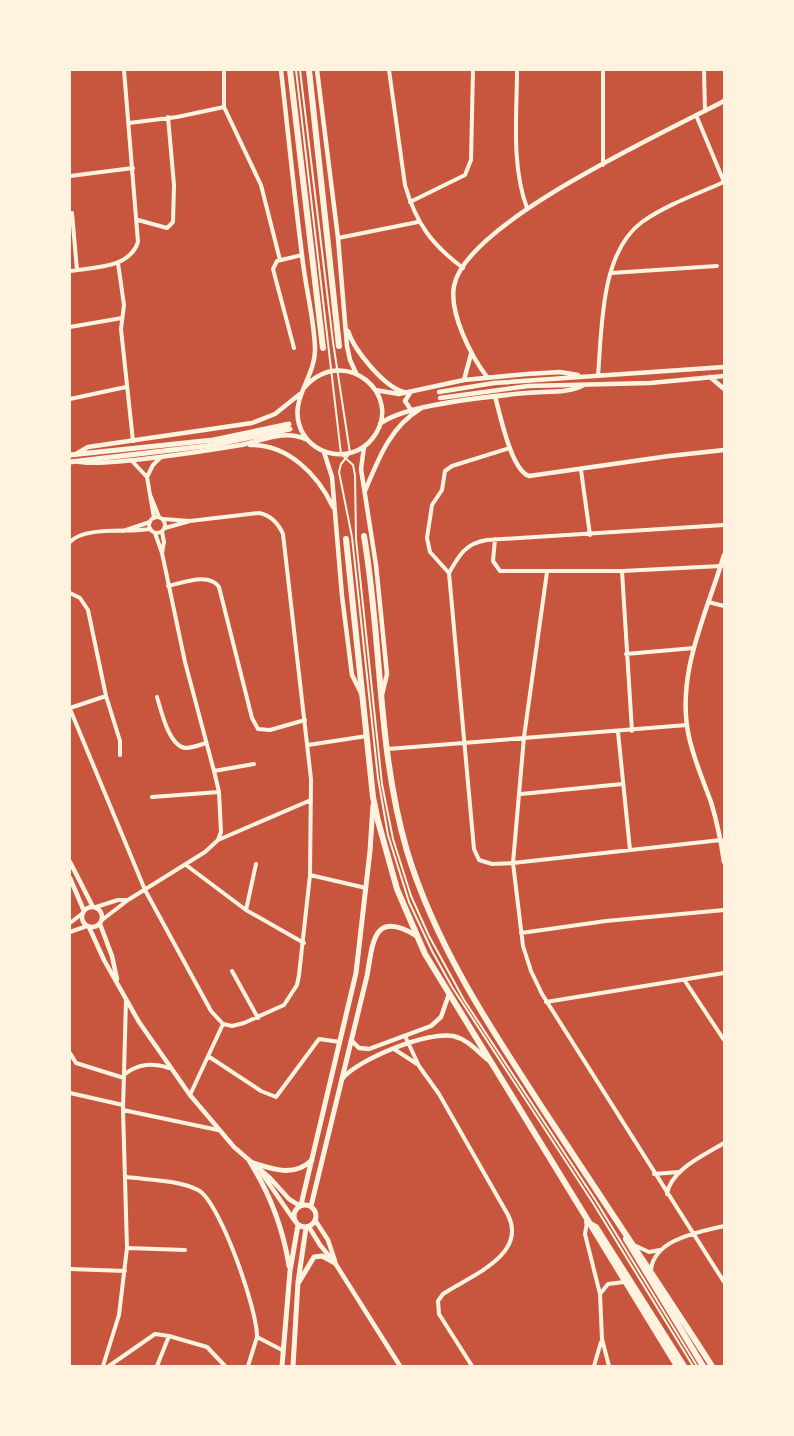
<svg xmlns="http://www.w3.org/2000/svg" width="794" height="1436" font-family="Mulish,sans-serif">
	<rect width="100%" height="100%" fill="#c8553d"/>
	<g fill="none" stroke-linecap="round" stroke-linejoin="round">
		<path stroke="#fff3e0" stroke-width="2" d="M296 70 341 454 353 465 355 475 356 539 382 784 393 839 411 896 429 936 464 1000 596 1201 697 1366
			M300 70 333 342 350 453 341 464 339 472 352 537 378 778 388 835 409 902 432 951 452 987 593 1203 693 1366"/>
		<path stroke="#fff3e0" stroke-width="4" d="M224 70V107L261 185 280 260
			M389 70 405 185C416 223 431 244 463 268
			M517 70C517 115 511 165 527 208
			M603 70V165
			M704 70 705 111
			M696 115 724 182
			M129 123 177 117 224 107
			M70 176 133 168
			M410 202 465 175 471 160 473 70
			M72 213 77 270
			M138 220 167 228 173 222 174 185 168 117
			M338 238 418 222
			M118 263 124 305 121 329 133 441
			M70 271C94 267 129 269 138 242L124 70
			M611 273 717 266
			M70 327 122 318
			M294 348 273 269 277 261 302 255
			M598 376C602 329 600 253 642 222 666 205 697 194 724 182
			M70 399 126 387
			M131 460 147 477 154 518
			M581 470 590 535
			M147 477 153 465 161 457
			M151 497 159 517
			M149 525a8 8 0 1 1 16 0a8 8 0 1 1-16 0Z
			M165 528 190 521
			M123 531 150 522
			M495 539 493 561 500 571H622L721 566
			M70 542C84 526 129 533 150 529
			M162 553 164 542 162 532
			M622 571 632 731
			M547 572 524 737 513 863 523 946 531 971 542 994 724 1282
			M449 573 430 552 427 538 432 505 442 490 445 471 452 466 510 448
			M168 586C183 583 209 572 219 587L252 718 258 729 270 730 305 720
			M70 593 80 598 88 610 106 696 120 741V755
			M708 602 724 606
			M626 654 694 648
			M157 697C161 710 169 747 186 748 192 748 200 745 206 743
			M70 708 106 696
			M70 709 145 890 211 1011 223 1024 232 1026 244 1023 284 1005 297 985 299 975 310 875 311 779 283 534C278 523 271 515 259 513L190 521 163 519
			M618 732 630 850
			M308 745 367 736
			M388 749 687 725
			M214 771 254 764
			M521 794 622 784
			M152 797 219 792
			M218 840 311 800
			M721 840 513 863 492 864 479 860 474 849 449 573C459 555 466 543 487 540L724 525
			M186 865 246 910 304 943
			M310 875 366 888
			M96 907 118 900H128
			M246 910 256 864
			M102 920 128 900 205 852 218 840 221 832 219 792 214 771 185 662 162 553 155 533
			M70 923 83 913
			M70 932 87 926
			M521 933 606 921 724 910
			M232 971 258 1018
			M685 981 724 1040
			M546 1002 724 973
			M405 1036 419 1066 439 1094 508 1215C528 1255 470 1276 443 1294L438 1301 439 1314 472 1366
			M394 1049 417 1064
			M70 1053 76 1063 124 1078
			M208 1056 261 1091 276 1097 319 1039 340 1042
			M125 1074C139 1063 153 1063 169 1068
			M70 1093 123 1105
			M190 1095 223 1024
			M123 1110 218 1130
			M654 1174 679 1172
			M127 1177C149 1180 178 1180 198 1190 220 1201 258 1312 257 1337
			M667 1194C671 1169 705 1155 724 1143
			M587 1222 585 1234 600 1294 602 1339 609 1366
			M636 1246 649 1252 660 1250
			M127 1248 185 1250
			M70 1269 125 1271
			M651 1270C654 1239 699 1232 724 1226
			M600 1294 608 1284 624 1282
			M103 1366 119 1315 127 1248 123 1110 126 999
			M109 1366 155 1334 169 1336
			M157 1366 169 1336 207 1347 225 1366
			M248 1366 257 1337 282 1350
			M594 1366 601 1342"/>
		<path stroke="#fff3e0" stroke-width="4.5" d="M281 70C288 132 294 193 302 255 305 286 314 317 315 348 316 376 291 397 299 424 308 456 351 465 372 439 407 396 344 342 304 388
			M317 70 338 238 347 346 350 360 356 373
			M348 331C354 350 384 387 404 392
			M487 377C471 356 449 313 454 286 466 222 666 132 724 101
			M710 377 724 389
			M464 380 471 354
			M375 390 399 394 464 380 527 374 560 372 578 375
			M439 392 494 383 724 367
			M410 393 405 401 411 410
			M495 396C500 414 511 470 529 476L669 456 724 450
			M440 398 528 386 650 383 724 376
			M380 424C404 404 494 396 527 393 546 391 567 394 584 385
			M250 445C288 444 318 475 333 507
			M364 447 361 469 376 565 387 674 382 695
			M324 452 332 477 342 596 352 675 362 695
			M76 454 88 447 252 423 275 414 300 394
			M77 461C93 469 217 449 241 445 261 441 285 429 305 439
			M365 491C378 460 390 427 420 409
			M724 555C707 613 675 674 689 737 694 760 703 780 711 802 717 822 721 841 724 862
			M70 862 93 907
			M70 878 84 911
			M82 917a10 10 0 1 1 20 0a10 10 0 1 1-20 0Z
			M100 924 112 956 117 979
			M89 927 104 960 139 1022 190 1095 234 1147 270 1178 289 1199 300 1206
			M351 1040 359 1048 369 1049 431 1026 441 1017 449 994
			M342 1079C358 1059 428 1031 453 1036 467 1039 477 1051 488 1060
			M261 1172 294 1220
			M315 1220 328 1240 335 1261
			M309 1227 320 1245 335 1263 400 1366"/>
		<path stroke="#fff3e0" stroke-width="5" d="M70 455 213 440 289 424
			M70 462 214 445 290 429
			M250 1162C270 1194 283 1228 289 1266
			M250 1162C272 1169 293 1178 312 1160
			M294 1216a11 11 0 1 1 22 0a11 11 0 1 1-22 0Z
			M301 1205 356 973 370 851 373 805
			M311 1206 367 976C373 942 373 909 417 936
			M299 1282 314 1257 322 1256 335 1263
			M282 1366 290 1271 298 1225
			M293 1366 298 1282 306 1228"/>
		<path stroke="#fff3e0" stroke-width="6" d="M290 70 323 348
			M309 70 339 346
			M364 536C382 640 377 749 407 851 436 947 493 1032 547 1115 602 1199 658 1282 712 1366
			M346 539 373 797 378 821 397 889 425 954 677 1366
			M587 1222 596 1227 684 1366
			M626 1239 703 1366"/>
	</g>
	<rect width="794" height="1436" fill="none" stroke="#fff3e0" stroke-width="142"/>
</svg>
